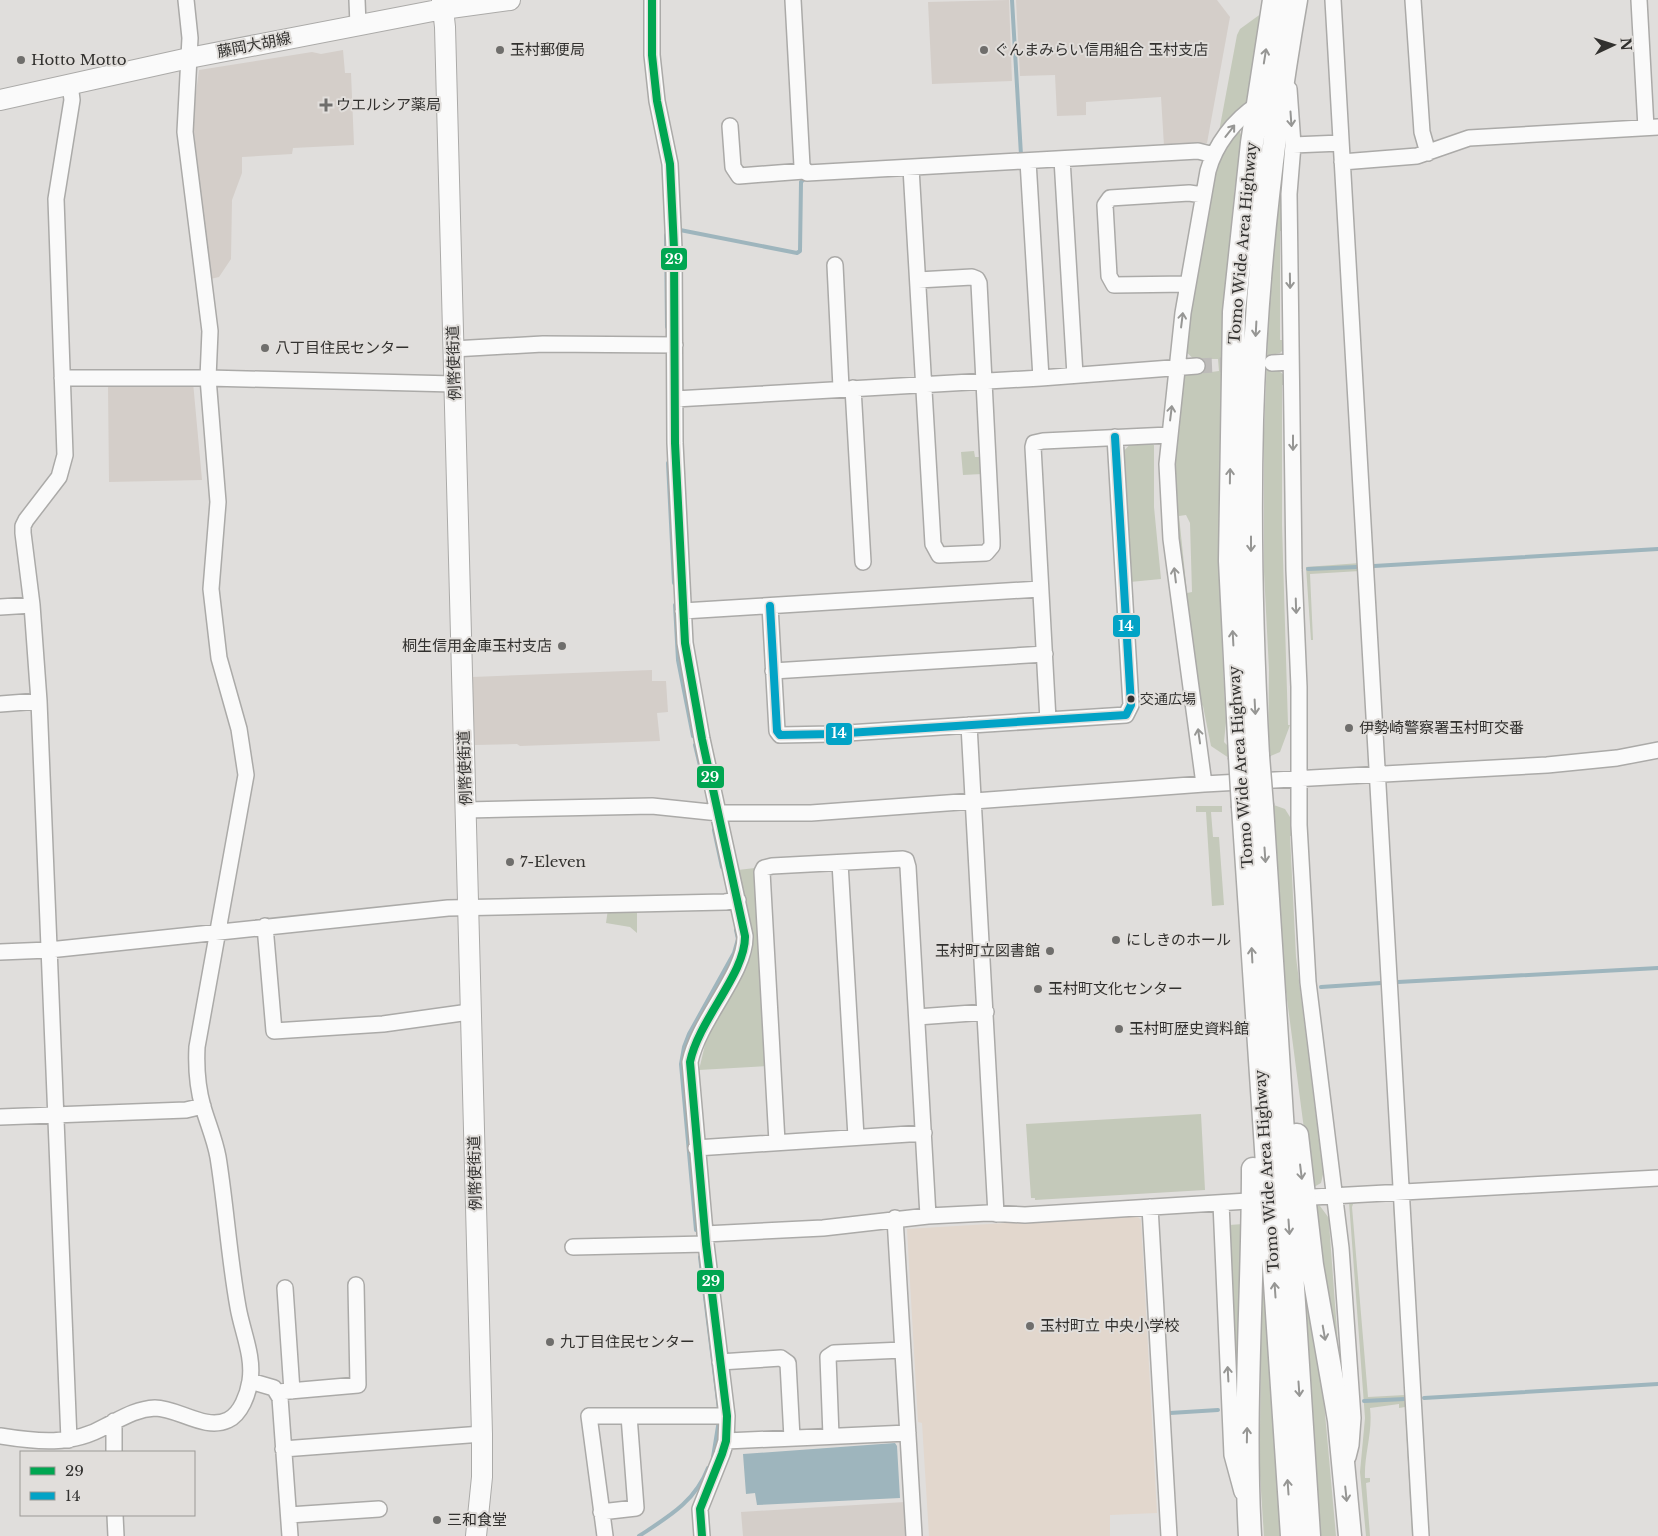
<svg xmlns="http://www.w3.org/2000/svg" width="1658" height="1536" font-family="'Libre Baskerville','Noto Sans JP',serif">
	<rect width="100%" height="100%" fill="#e0dedc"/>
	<path fill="#d4cec9" d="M1009 0 1012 81 932 84 928 2Z
		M1016 0H1217L1230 17 1207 143 1164 146 1161 97 1086 102V115L1057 116 1055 75 1020 76Z
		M343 50 345 73H351L354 145 293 148 292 154 242 157V173L232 200 231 259 219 277 210 279 198 190 193 116 199 70 312 52 321 54Z
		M193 382 202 480 109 482 108 385Z
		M652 670V681H666L668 712 657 713 660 741 520 746 517 744 475 745 472 677Z
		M905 1502 907 1536H743L741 1512Z"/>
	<path fill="#e2d7cd" d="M1136 1215 1141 1220 1157 1513 1110 1515V1536H929L922 1423 918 1422 907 1229Z"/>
	<path fill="#c4c9ba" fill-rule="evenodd" d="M1262 13 1248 97 1244 107 1218 137 1237 35 1240 29Z
		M1239 129 1242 138 1237 185 1235 186C1218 368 1215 540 1226 722L1224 742 1228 746 1229 758 1211 746 1203 706 1199 702C1188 626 1173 548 1174 471 1174 439 1180 405 1184 373L1196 372V374L1219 371 1218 359H1198L1197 362 1184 350 1214 173 1222 153ZM1186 515 1190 523 1192 592 1187 593 1179 516Z
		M1286 153 1282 231H1280V340H1283V350L1280 353 1271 355 1272 371H1279L1284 375 1285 385H1282V525L1288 725H1290L1280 752 1268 757 1269 670 1264 572V432L1271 258Z
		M1149 441 1154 445V507L1161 579 1130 582 1122 453 1132 442Z
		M974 451 975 457H981L982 474 963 475 961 452Z
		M1360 563V571L1310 574 1313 640H1311L1306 567Z
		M1271 804 1285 809 1290 817 1292 836H1290L1296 957 1322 1164 1325 1166 1321 1183 1314 1187 1310 1175 1281 953Z
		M1196 806H1222V812H1211L1213 837H1219L1224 905 1212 906 1206 812H1196Z
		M755 868 767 1066 699 1070 707 1036 752 953 753 938 738 870Z
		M608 909H637V933L630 927 606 923Z
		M1201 1114 1205 1190 1035 1200V1198H1031L1026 1124Z
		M1392 1198 1396 1202 1416 1536H1412L1405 1407 1399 1408V1404L1370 1408C1373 1432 1364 1454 1365 1478H1370V1482L1366 1483 1370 1536H1366L1360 1472 1365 1418 1349 1202ZM1393 1201 1405 1395 1368 1397 1352 1207 1353 1204 1357 1203Z
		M1313 1205 1320 1206 1331 1221 1329 1223 1340 1372H1343L1347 1416Z
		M1243 1224 1241 1373 1234 1374 1236 1369 1229 1225Z
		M1262 1262 1278 1472 1276 1474 1280 1536H1264L1257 1430H1260Z
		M1303 1271 1320 1358 1336 1536H1320Z"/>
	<path fill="#9eb5bd" d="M895 1443 897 1446 900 1498 757 1505 755 1493 746 1494 743 1454Z"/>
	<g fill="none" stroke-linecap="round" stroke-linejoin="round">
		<path stroke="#9eb5bd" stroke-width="4" d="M1012 0 1021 155
			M680 230 797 253 800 251 801 182 803 180
			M666 235 667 327
			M668 463 674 583
			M1374 566 1658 549
			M1308 569 1357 567
			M675 605 678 660 693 736
			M695 745 701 770
			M714 830 722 867
			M1398 982 1658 968
			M1321 987 1381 983
			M696 1230 681 1064 684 1047 689 1034 734 953 738 939 736 930
			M700 1257 719 1409
			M1424 1398 1658 1384
			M1364 1401 1405 1399
			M1170 1413 1218 1410
			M713 1457 719 1420
			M639 1536C668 1517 695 1502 708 1468"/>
		<path stroke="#bdbbb9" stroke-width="15" stroke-dasharray="15 8" stroke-linecap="butt" d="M1197 366 1243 364"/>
		<defs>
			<path id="minor" d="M357 0 358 25
				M652 0V55L657 101 670 164 674 249 675 443 685 643 702 739 745 936C746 973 699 1019 690 1062L706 1244 727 1416 726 1441 722 1454 700 1509 702 1536
				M793 0 802 166 807 173 1198 151 1214 155
				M1333 0 1421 1536
				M1413 0 1422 132 1428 153
				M1639 0 1646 128
				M1289 89 1293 145 1289 194 1294 570 1299 687V825L1308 982 1341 1248 1353 1418 1351 1445 1348 1457
				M730 126 733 167 739 176 804 171
				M1293 145 1341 143
				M1062 159 1075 375
				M1028 161 1041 378
				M1342 162 1417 156 1469 138 1658 127
				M911 168 933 544 939 555 986 553 992 546V540L979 283 977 279 972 277 918 280
				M835 265 841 388
				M1188 284 1114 285 1109 276 1105 205 1110 198 1189 193 1203 195
				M453 349 543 344 675 345
				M1272 363 1291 362
				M62 378H208L454 384
				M853 388 863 562
				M675 399 1041 378 1197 366
				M770 606 777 731 780 735 832 734 1126 715 1131 705 1115 437
				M0 607 32 605
				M683 611 1040 589
				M773 671 1045 654
				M0 704 39 701
				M1048 720 1033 447 1034 443 1043 441 1169 435
				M969 725 996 1214
				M1204 784 1171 539 1167 464 1183 313 1208 171C1215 145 1234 120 1257 105
				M466 810 652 806 719 813H811L1204 784 1547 765 1617 758 1658 750
				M840 863 856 1137
				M265 926 274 1031 383 1024 462 1013 471 1015
				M0 952 49 950 448 908 725 902 738 900
				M917 1017 986 1012
				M0 1117 186 1110 203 1106
				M777 1142 762 872 764 868 772 866 903 859 906 860 908 867 928 1216
				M696 1148 924 1133
				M1313 1197 1658 1178
				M1221 1203 1232 1455 1242 1492
				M1150 1207 1169 1536
				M895 1218 914 1536
				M705 1234 823 1228 928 1216 988 1213 1025 1215 1248 1201
				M573 1247 706 1244
				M285 1288 292 1391
				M720 1362 781 1358 788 1363 792 1438
				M250 1381 274 1388 280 1398 290 1536
				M278 1392 358 1385 356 1285
				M114 1421V1452
				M0 1436C37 1442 72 1446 106 1426 122 1418 136 1409 155 1408 178 1408 205 1431 228 1420 241 1414 248 1394 250 1381 254 1356 242 1331 238 1307 229 1257 226 1207 218 1157 215 1140 208 1124 203 1107 197 1086 196 1067 197 1047L246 775 239 729 219 658 211 589 218 502 208 378 210 331 185 132 190 38 186 0
				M831 1436 828 1357 834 1353 903 1350
				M69 1440 39 701 32 605 23 533V526L26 520 59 477 65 455 56 199 72 100 70 84
				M726 1441 908 1433
				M283 1449 482 1434
				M601 1512 636 1508 629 1416
				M115 1515 116 1536
				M289 1515 379 1509
				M605 1536 589 1416H727"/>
			<path id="major" d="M442 0 445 27 482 1434V1477L476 1536
				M0 100 189 58 443 9 510 0"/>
			<path id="highway" d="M1258 756C1252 644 1249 532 1252 420 1256 279 1272 139 1296 0
				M1240 757 1230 561 1234 312 1252 143 1274 0
				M1262 806 1309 1536
				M1243 807 1292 1536
				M1297 1135 1312 1265 1339 1420 1350 1536
				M1250 1536C1243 1414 1253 1292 1253 1169"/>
		</defs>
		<use href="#minor" stroke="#abaaa8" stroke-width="18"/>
		<use href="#major" stroke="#abaaa8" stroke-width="22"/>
		<use href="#highway" stroke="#abaaa8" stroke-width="25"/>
		<use href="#minor" stroke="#fafafa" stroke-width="15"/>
		<use href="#major" stroke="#fafafa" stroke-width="20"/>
		<use href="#highway" stroke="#fafafa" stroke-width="22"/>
		<defs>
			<path id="highway-bridge" d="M1258 756 1262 806
				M1240 757 1243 807"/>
		</defs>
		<use href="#highway-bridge" stroke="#abaaa8" stroke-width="25" stroke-linecap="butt"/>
		<use href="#highway-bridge" stroke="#fafafa" stroke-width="22"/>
		<defs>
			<path id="bus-1" d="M652 0V55L657 101 670 164 674 249 675 443 685 643 702 739 745 936C746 973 699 1019 690 1062L706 1244 727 1416 726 1441 722 1454 700 1509 702 1536"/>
			<path id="bus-2" d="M770 606 777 731 780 735 832 734 1126 715 1131 705 1115 437"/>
		</defs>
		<use href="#bus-1" stroke="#e1dedb" stroke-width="11"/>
		<use href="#bus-2" stroke="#e1dedb" stroke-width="11"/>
		<use href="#bus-1" stroke="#00a651" stroke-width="8"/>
		<use href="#bus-2" stroke="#02a3c6" stroke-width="8"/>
	</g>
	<defs><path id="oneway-shaft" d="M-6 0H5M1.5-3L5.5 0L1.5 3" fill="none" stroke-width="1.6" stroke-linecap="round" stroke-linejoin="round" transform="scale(1.25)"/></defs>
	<g stroke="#969694">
		<use href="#oneway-shaft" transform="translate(1265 56) rotate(-81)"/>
		<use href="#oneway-shaft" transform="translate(1291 119) rotate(86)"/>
		<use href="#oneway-shaft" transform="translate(1230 131) rotate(-52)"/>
		<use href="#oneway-shaft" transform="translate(1290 281) rotate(89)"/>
		<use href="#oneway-shaft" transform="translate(1182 320) rotate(-83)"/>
		<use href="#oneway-shaft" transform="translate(1256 329) rotate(93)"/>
		<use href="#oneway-shaft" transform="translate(1171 413) rotate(-83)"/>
		<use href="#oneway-shaft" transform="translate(1293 443) rotate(90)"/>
		<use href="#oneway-shaft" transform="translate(1230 476) rotate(-89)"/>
		<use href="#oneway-shaft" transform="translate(1251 544) rotate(90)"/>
		<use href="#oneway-shaft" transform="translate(1175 575) rotate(-97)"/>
		<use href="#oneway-shaft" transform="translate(1296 606) rotate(88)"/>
		<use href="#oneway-shaft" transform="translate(1233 638) rotate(-93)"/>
		<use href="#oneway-shaft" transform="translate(1255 707) rotate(87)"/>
		<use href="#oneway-shaft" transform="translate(1199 736) rotate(-98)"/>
		<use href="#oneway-shaft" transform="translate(1265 855) rotate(86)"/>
		<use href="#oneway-shaft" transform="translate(1252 955) rotate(-93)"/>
		<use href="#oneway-shaft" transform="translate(1301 1172) rotate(83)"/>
		<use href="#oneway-shaft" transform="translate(1289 1227) rotate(86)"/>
		<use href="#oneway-shaft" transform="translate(1275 1290) rotate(-94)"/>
		<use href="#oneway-shaft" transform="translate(1324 1333) rotate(80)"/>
		<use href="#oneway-shaft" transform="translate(1228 1374) rotate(-93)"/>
		<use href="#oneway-shaft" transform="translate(1299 1389) rotate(86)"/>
		<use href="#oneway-shaft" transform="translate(1247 1435) rotate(-89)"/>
		<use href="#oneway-shaft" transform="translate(1288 1487) rotate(-94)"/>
		<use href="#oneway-shaft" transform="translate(1346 1494) rotate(84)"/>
	</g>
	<g fill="#6f6e6c" stroke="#e1dedb" stroke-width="2">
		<circle cx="500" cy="50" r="5"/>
		<circle cx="984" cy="50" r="5"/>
		<circle cx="21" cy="60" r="5"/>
		<path d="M323.5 97.5h5v5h5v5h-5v5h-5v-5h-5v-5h5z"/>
		<circle cx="265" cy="348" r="5"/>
		<circle cx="562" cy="646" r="5"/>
		<circle cx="1349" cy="728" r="5"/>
		<circle cx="510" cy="862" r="5"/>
		<circle cx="1116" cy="940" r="5"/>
		<circle cx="1050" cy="951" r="5"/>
		<circle cx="1038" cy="989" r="5"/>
		<circle cx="1119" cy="1029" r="5"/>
		<circle cx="1030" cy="1326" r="5"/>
		<circle cx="550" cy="1342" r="5"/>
		<circle cx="437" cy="1520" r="5"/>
	</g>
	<circle fill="#32312f" stroke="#e1dedb" stroke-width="2" cx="1131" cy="699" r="4.5"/>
	<g text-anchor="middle" stroke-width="4" stroke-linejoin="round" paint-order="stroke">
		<g font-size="14" fill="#32312f" stroke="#e1dedb" text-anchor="start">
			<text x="1140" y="704">交通広場</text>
		</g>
		<g font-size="15" fill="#32312f" stroke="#e1dedb">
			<text transform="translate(254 45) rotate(-11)" y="5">藤岡大胡線</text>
			<text transform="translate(1243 243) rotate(-85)" y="5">Tomo Wide Area Highway</text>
			<text transform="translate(454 363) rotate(-92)" y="5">例幣使街道</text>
			<text transform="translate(1241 767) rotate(-94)" y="5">Tomo Wide Area Highway</text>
			<text transform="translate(465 768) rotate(-92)" y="5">例幣使街道</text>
			<text transform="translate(1267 1171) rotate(-94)" y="5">Tomo Wide Area Highway</text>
			<text transform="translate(475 1173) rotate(-91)" y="5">例幣使街道</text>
		</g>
		<g font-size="15" fill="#32312f" stroke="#e1dedb" text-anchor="start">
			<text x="510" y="55">玉村郵便局</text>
			<text x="994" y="55">ぐんまみらい信用組合 玉村支店</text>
			<text x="31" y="65">Hotto Motto</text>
			<text x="336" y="110">ウエルシア薬局</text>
			<text x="275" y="353">八丁目住民センター</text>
			<text x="552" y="651" text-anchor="end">桐生信用金庫玉村支店</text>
			<text x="1359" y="733">伊勢崎警察署玉村町交番</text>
			<text x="520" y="867">7-Eleven</text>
			<text x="1126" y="945">にしきのホール</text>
			<text x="1040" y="956" text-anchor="end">玉村町立図書館</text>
			<text x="1048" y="994">玉村町文化センター</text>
			<text x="1129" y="1034">玉村町歴史資料館</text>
			<text x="1040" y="1331">玉村町立 中央小学校</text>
			<text x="560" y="1347">九丁目住民センター</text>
			<text x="447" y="1525">三和食堂</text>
		</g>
	</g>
	<g stroke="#e1dedb" stroke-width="2">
		<rect x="660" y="247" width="28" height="24" rx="5" fill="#00a651"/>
		<rect x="1112" y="614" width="29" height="24" rx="5" fill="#02a3c6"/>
		<rect x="825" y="722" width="28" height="24" rx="5" fill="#02a3c6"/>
		<rect x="696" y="765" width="29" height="24" rx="5" fill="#00a651"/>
		<rect x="696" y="1269" width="29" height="24" rx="5" fill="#00a651"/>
	</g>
	<g font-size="14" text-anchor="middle" font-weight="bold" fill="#fff">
		<text x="674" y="264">29</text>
		<text x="1126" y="631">14</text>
		<text x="839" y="738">14</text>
		<text x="710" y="782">29</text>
		<text x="711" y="1286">29</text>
	</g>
	<rect x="20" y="1451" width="175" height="65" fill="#e1dedb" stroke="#9b9996"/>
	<rect x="30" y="1467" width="25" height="8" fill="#00a651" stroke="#9b9996"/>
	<text x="65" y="1476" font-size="15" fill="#32312f">29</text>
	<rect x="30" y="1492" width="25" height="8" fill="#02a3c6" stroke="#9b9996"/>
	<text x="65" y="1501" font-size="15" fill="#32312f">14</text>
	<g transform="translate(1613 45) rotate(86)" stroke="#e1dedb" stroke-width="4" paint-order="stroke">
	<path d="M0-4L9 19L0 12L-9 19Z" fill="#32312f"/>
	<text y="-8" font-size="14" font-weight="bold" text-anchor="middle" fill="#32312f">N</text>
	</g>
</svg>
